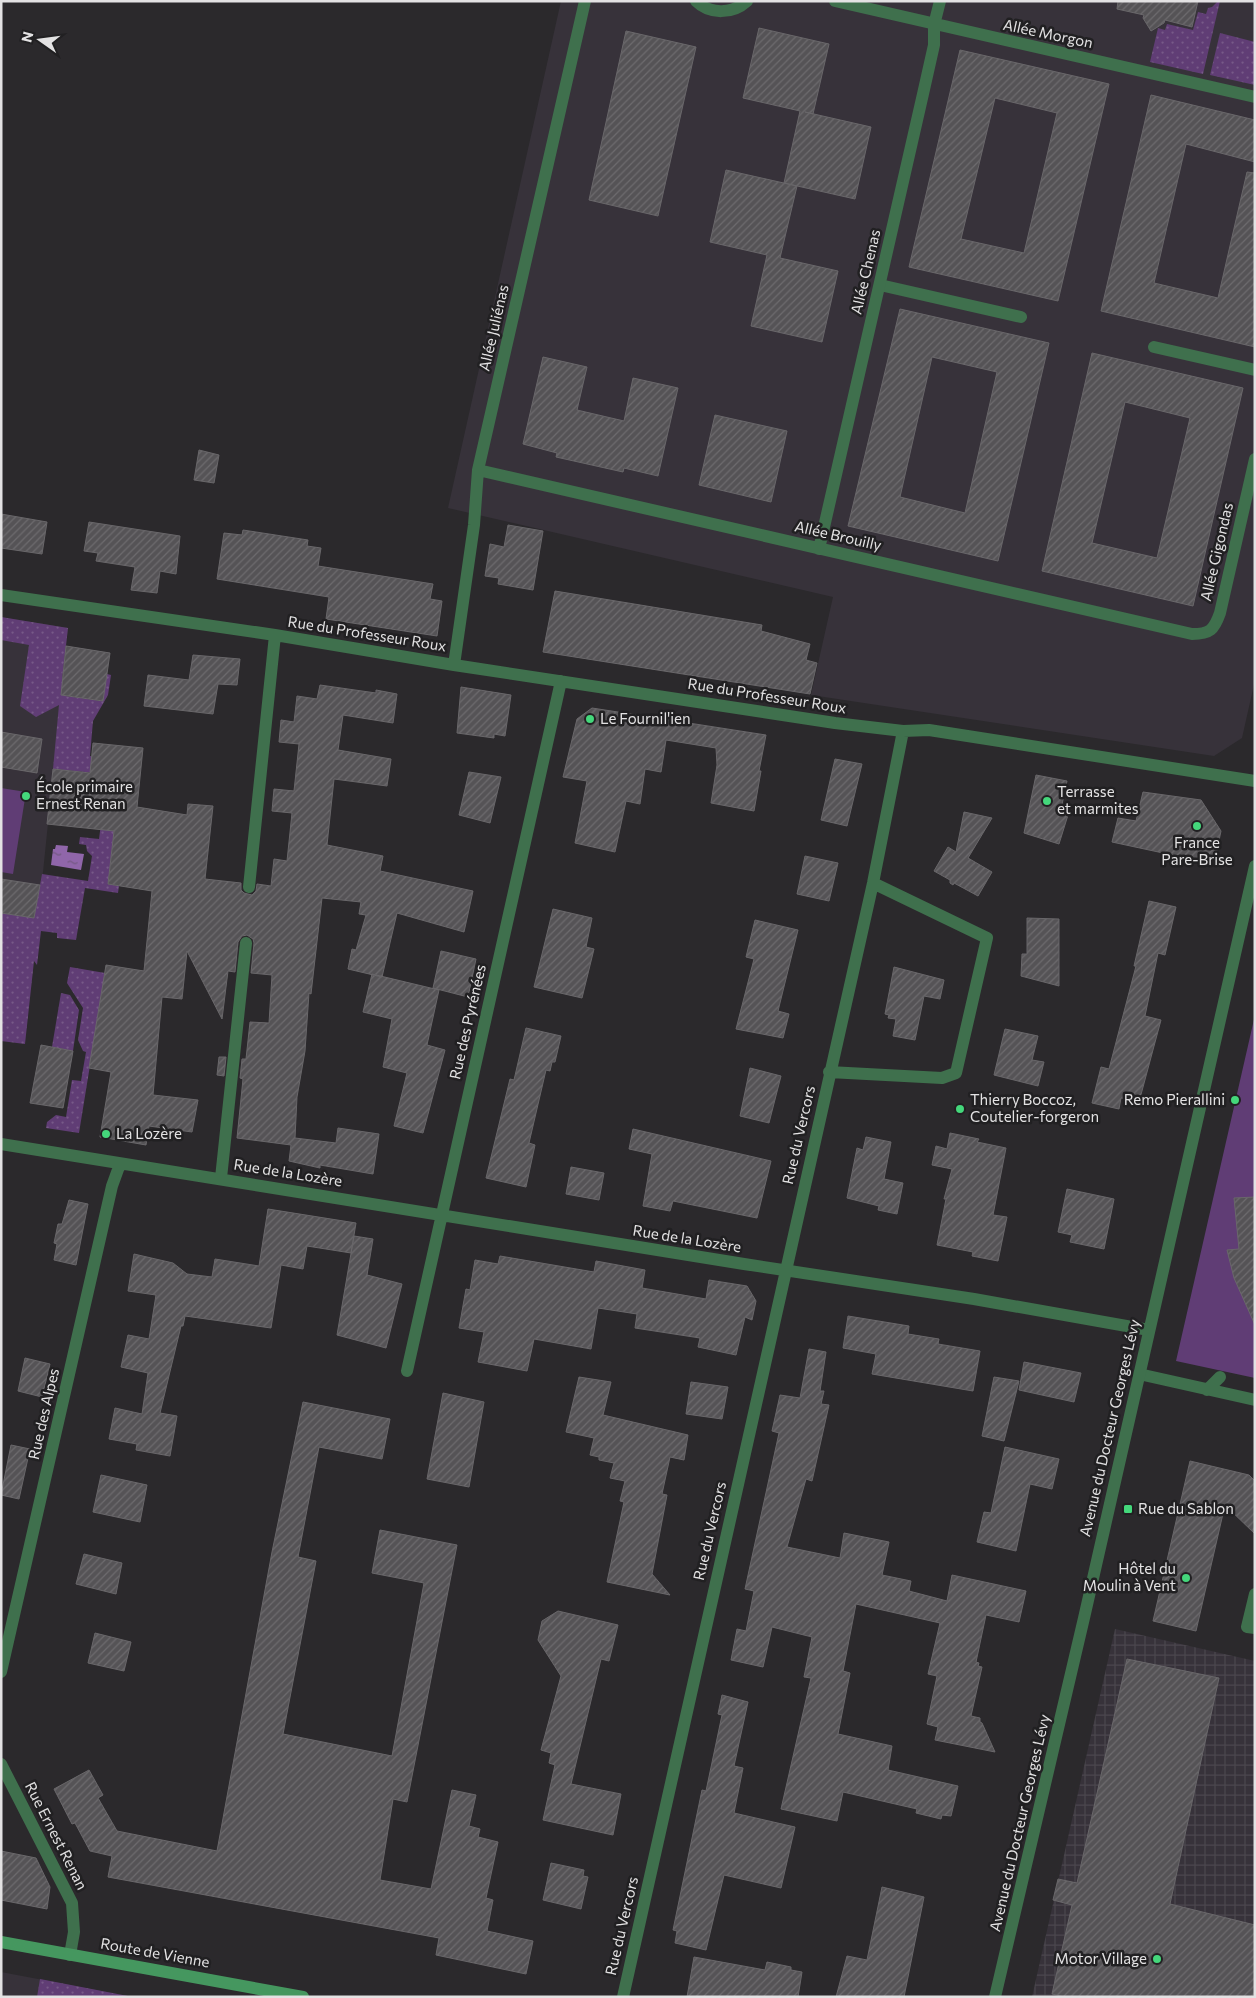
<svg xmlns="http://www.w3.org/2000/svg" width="1256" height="1998" font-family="Commissioner,sans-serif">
	<defs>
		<pattern id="industrial-grid" width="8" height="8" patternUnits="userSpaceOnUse" patternTransform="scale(1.25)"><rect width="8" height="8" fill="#37323a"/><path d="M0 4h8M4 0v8" fill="none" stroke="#4a464d"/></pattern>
		<pattern id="grass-dots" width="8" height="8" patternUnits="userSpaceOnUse" patternTransform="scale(1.25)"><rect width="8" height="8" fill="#603d75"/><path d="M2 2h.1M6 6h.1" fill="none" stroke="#775988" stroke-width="1.8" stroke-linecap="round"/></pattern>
		<pattern id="water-ripples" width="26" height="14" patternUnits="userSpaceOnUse" patternTransform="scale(1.25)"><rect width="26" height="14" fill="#9066aa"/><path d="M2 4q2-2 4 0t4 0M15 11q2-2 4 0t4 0" fill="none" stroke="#725881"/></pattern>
		<pattern id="building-hatch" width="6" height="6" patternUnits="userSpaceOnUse" patternTransform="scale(1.25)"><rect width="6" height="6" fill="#555356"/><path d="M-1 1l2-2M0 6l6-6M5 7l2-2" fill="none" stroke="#6d6b6e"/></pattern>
	</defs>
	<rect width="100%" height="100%" fill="#2b292c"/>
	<path fill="#37323a" d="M561 1H1255V680L1242 738 1214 756 811 695 833 597 448 508Z
		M1 617 68 628 34 960 1 955Z
		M1 1972 133 1997H1Z"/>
	<path fill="url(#industrial-grid)" d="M1115 1629 1255 1661V1997H1032Z"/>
	<path fill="url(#grass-dots)" d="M1218 1H1220L1203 74 1150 62 1158 28 1165 30 1167 24 1193 30 1198 12 1206 14 1208 8 1212 7Z
		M1220 33 1255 42V85L1210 75Z
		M1 617 68 628 62 679 67 680 66 696 102 701 107 674 111 675 108 695 93 721 90 756 106 758 96 773 53 769 59 705 36 717 20 706 29 645 1 640Z
		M117 805 108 884 119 886 118 893 85 888 76 940 57 938V933L41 931 37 965 34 961 25 1044 1 1041V913L34 918 42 874 88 881 92 856 87 851 86 845 79 844 80 837 99 839 102 816Z
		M70 967 105 973 79 1133 46 1128 47 1122 56 1115 66 1117 72 1080 81 1081 86 1052 83 1051 78 1040 83 1008 67 983Z
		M61 993 70 995 79 1010 73 1051 52 1047Z
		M40 1979 133 1997H37Z"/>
	<path fill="#603d75" d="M1 788 26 792 13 874 1 872Z
		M1255 1015V1378L1176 1361Z"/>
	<path fill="url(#water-ripples)" d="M56 845 68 846 67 852 84 854 81 870 51 865 53 849H55Z"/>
	<path fill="url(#building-hatch)" stroke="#69676a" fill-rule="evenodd" d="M1118 1H1198L1192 27 1165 20 1164 23 1151 31 1143 18 1144 15 1117 9Z
		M759 28 829 44 813 114 805 112 871 127 855 199 784 183 800 111 743 98Z
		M626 31 696 47 658 216 589 200Z
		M960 50 1109 84 1058 301 909 267ZM995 98 1057 113 1024 253 961 239Z
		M1151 95 1255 120V162L1186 144 1154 283 1218 298 1247 172 1255 173V347L1101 311Z
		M726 170 797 186 780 258 838 271 822 342 751 326 767 255 710 242Z
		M900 309 1049 343 998 561 848 526ZM932 357 997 372 965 513 900 497Z
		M1092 353 1243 388 1193 606 1042 571ZM1125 402 1190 418 1157 558 1092 543Z
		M543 357 587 367 577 410 624 421 633 378 678 388 658 476 624 468 623 472 556 457 557 453 523 444Z
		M715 415 787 431 771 502 699 485Z
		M199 450 219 455 214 483 194 480Z
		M1 514 47 522 42 554 1 548Z
		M89 522 180 536 176 574 160 571 157 593 131 590 135 567 96 561 98 553 84 551Z
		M508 525 543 531 533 590 498 584 499 578 485 576 490 544 504 547Z
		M243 530 308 540 307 546 321 548 318 566 433 584 430 599 442 601 437 636 326 619 329 597 217 579 224 533 242 535Z
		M555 591 762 625 761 631 810 644 806 660 817 663 810 694 543 652Z
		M66 646 110 653 103 701 61 695Z
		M193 655 240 659 237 685 218 684 213 714 144 706 148 675 189 680Z
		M320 685 376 693V690L397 694 393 723 343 715 338 750 391 759 387 786 334 779 327 845 383 856 380 871 473 891 464 932 397 913 382 977 348 969 352 949 356 950 366 915 359 914 361 902 322 898 311 994 309 993 305 1051 297 1097 295 1138 336 1143 338 1128 379 1134 373 1174 320 1165V1168L289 1161 291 1145 237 1138 243 1079 240 1078 242 1059H246L250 1022 269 1023 272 975 251 973 254 943 253 939 247 935 242 936 238 942 235 972 228 971 222 1019 187 951 182 999 162 997 153 1095 198 1100 192 1132 149 1126 146 1145 100 1137 111 1072 89 1068 106 965 144 971 152 891 108 884 114 831 47 824 53 769 90 773 93 743 143 748 137 807 187 815 188 804 213 806 205 879 241 883V890L244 893 252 895 256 891 257 884 271 886 274 859 287 861 292 813 272 811 274 789 294 791 299 744 279 742 281 720 294 722 297 696 317 699Z
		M461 687 511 695 505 736 494 734V738L457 733Z
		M592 708 766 735 759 771H761L754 811 711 803 717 765 716 748 666 740 661 772 645 769 640 804 626 801 615 852 575 843 587 781 563 777 577 719Z
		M1 732 42 739 37 773 1 767Z
		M835 759 862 764 847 826 821 820Z
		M469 772 501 777 490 823 459 815Z
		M1036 775 1067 781 1061 809H1064L1063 814 1068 815 1059 844 1024 833Z
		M1143 792 1201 800 1221 831 1214 864 1112 842 1118 818 1136 821Z
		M964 812 992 818 968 858 992 872 978 896 954 883 953 885 950 883V880L934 871 948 847 956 852Z
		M805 856 838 863 829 901 797 894Z
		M1 879 40 885 34 918 1 913Z
		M1149 901 1176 907 1165 955 1158 953 1145 1016 1161 1020 1139 1102 1121 1098 1119 1109 1092 1103 1101 1067 1109 1069 1136 966H1134Z
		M553 909 592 918 586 947 594 949 582 998 534 987Z
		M1027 918 1059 919V986L1021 976 1022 954H1027Z
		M755 920 798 930 778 1011 789 1014 783 1038 736 1029 754 959 746 957Z
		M441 951 476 959 468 997 433 988Z
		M894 967 944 980 940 999 924 996 915 1040 893 1036 896 1019 888 1018 889 1015 885 1014Z
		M372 974 439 990 427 1045 445 1050 423 1133 394 1126 407 1073 383 1067 392 1019 363 1012Z
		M526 1028 561 1036 555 1062H552L550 1071 546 1070 529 1143 535 1145 526 1187 486 1178 510 1079 514 1080Z
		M1005 1029 1038 1036 1032 1060 1044 1062 1038 1086 994 1075Z
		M41 1045 73 1051 63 1108 30 1103Z
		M219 1057H226L224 1076 217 1075Z
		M750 1068 781 1076 769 1123 740 1116Z
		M633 1129 771 1161 757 1218 673 1201 670 1211 643 1206 652 1154 629 1149Z
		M950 1133 979 1139 977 1142 1006 1148 993 1215 1007 1217 998 1261 972 1256 973 1252 937 1245 946 1199H944L952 1169 932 1165 936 1146 947 1149Z
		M866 1137 891 1142 884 1179 903 1183 897 1214 878 1210 879 1206 847 1198 857 1148 863 1150Z
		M571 1167 604 1173 599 1200 566 1194Z
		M1067 1189 1114 1199 1104 1249 1070 1242 1072 1235 1058 1232Z
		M1255 1197V1325L1234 1278 1227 1250 1239 1249 1234 1198Z
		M69 1200 88 1204 76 1265 54 1260 57 1244 54 1243 58 1224H62Z
		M268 1209 356 1223 351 1253 307 1246 303 1269 281 1265 271 1328 185 1316 183 1326H181L160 1413 177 1416 170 1456 136 1450 137 1444 109 1439 115 1408 142 1414 148 1373 121 1367 128 1335 149 1339 156 1295 128 1291 134 1254 173 1263 187 1274 212 1277 215 1259 259 1266Z
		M354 1236 373 1239 367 1275 402 1284 386 1348 337 1335Z
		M500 1256 594 1272 596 1261 645 1270 642 1288 706 1299 709 1280 747 1286 756 1301 752 1320 745 1317 736 1355 698 1347 700 1338 635 1328 637 1314 598 1308 591 1349 534 1339 527 1371 478 1362 484 1332 459 1328 466 1289 470 1290 475 1260 498 1264Z
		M848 1316 909 1326 908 1334 939 1339 938 1344 980 1351 973 1391 872 1374 876 1354 843 1348Z
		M809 1349 826 1352 820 1391H824L821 1404 829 1405 812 1481 806 1479 787 1547 840 1558 844 1533 889 1542 882 1575 911 1581 909 1591 947 1601 952 1575 1026 1591 1019 1622 986 1615 976 1662 979 1663 978 1666 982 1667 971 1716 980 1718V1722L982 1723 995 1752 935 1740 938 1727 927 1724 937 1676 928 1674 940 1623 856 1604 843 1671 850 1673 838 1734 892 1746 888 1770 958 1786 951 1816 942 1815 941 1819 916 1813 917 1809 843 1792 837 1821 781 1809 811 1678 804 1677 812 1637 772 1627 763 1667 731 1660 737 1629 746 1631 754 1591 745 1589 779 1433 772 1431 780 1395 800 1398Z
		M25 1358 50 1364 42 1397 18 1391Z
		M1024 1362 1081 1373 1074 1402 1019 1390Z
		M579 1377 611 1382 603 1415 688 1435 684 1460 670 1457 662 1494 667 1495 652 1574 670 1595 607 1582 624 1502 620 1501 625 1481 610 1478 614 1463 599 1460V1457L590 1455 594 1438 566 1432Z
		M994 1377 1019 1381 1004 1441 982 1436Z
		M691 1382 728 1387 722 1419 686 1414Z
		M443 1393 484 1402 469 1487 427 1479Z
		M303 1402 390 1419 382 1459 319 1447 298 1557 316 1561 283 1734 392 1756 424 1583 372 1573 380 1530 457 1545 407 1802 393 1799 380 1880 431 1889 452 1790 476 1795 469 1826 480 1829 478 1837 498 1842 486 1898 493 1900 487 1931 533 1941 526 1974 436 1955 439 1938 108 1877 112 1856 90 1851 75 1823 72 1824 54 1789 89 1770 103 1795 98 1798 117 1831 217 1851 272 1552Z
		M11 1445 30 1449 19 1499 1 1495Z
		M1005 1447 1059 1459 1052 1489 1030 1484 1016 1551 977 1542 984 1512 991 1513Z
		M1190 1461 1249 1475 1255 1481V1534L1225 1505 1196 1631 1153 1621Z
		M101 1475 147 1485 140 1522 93 1512Z
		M84 1554 122 1563 116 1594 76 1584Z
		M558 1611 618 1625 609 1661 601 1659 571 1784 621 1794 613 1835 543 1820 555 1765 549 1763 551 1753 541 1750 561 1676 538 1640 542 1621Z
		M95 1633 131 1642 124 1671 88 1663Z
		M1127 1659 1219 1678 1170 1904 1255 1925V1997H1065L1052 1994 1072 1905 1053 1900 1058 1879 1077 1883Z
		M722 1695 748 1702 734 1766 743 1768 734 1813 795 1827 781 1888 724 1875 706 1950 675 1943 677 1931 673 1930 702 1790 706 1791 722 1715 718 1714Z
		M1 1851 36 1858 50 1887 47 1909 1 1900Z
		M551 1863 584 1870 583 1876 588 1877 581 1909 543 1900Z
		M882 1887 924 1897 904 1997H836L847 1956 867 1960Z
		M694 1957 765 1970 767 1962 791 1967V1970L802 1972 798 1997H687Z"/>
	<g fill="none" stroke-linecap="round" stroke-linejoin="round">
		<path stroke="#3f704d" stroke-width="12" d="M880 285 1021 317
			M1154 347 1255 370
			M1139 1374 1255 1400
			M1207 1390 1220 1377
			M1255 1594 1247 1627 1255 1628"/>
		<path stroke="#3f704d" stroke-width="12" d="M696 1C710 15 733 14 747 1
			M835 1 1255 97
			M478 470 1192 634C1210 634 1214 630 1220 613L1255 459
			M819 549 923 94 934 45V25L940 1
			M1 595 275 635 454 665 835 723 903 731 929 730 1255 781
			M454 665 474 525 478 470 585 1
			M249 887 275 635
			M829 1072 942 1078 956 1073 987 938 873 883
			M1 1144 744 1264 974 1299 1149 1330
			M221 1178 246 943
			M407 1371 561 681
			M1 1672 112 1186 120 1164
			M1 1764 72 1903 74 1932 70 1955
			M623 1997 873 883 903 731"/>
		<path stroke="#3f704d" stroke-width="12" d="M995 1997 1084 1618 1255 866"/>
		<path stroke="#45975f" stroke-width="12" d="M1 1942 303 1997"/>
	</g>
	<g fill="#44d77b" stroke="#212022" stroke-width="2">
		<circle cx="590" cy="719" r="5"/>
		<circle cx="26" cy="796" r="5"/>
		<circle cx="1047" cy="801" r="5"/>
		<circle cx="1197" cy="826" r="5"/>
		<circle cx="1235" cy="1100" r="5"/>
		<circle cx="960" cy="1109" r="5"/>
		<circle cx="106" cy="1134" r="5"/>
		<rect x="1123" y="1504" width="10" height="10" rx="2.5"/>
		<circle cx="1186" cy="1578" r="5"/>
		<circle cx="1157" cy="1959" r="5"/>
	</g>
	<g text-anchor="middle" stroke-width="5" stroke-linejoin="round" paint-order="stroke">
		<g font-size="15" fill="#e3e2e3" stroke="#212022">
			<text transform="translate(1048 34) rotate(12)" y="5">Allée Morgon</text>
			<text transform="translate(866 272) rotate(-77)" y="5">Allée Chenas</text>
			<text transform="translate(494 328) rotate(-77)" y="5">Allée Juliénas</text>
			<text transform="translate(838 536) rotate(13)" y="5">Allée Brouilly</text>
			<text transform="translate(1217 552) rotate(-77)" y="5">Allée Gigondas</text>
			<text transform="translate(367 634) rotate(9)" y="5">Rue du Professeur Roux</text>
			<text transform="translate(767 696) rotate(9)" y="5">Rue du Professeur Roux</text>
			<text transform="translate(468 1022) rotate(-77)" y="5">Rue des Pyrénées</text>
			<text transform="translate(799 1135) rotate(-77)" y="5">Rue du Vercors</text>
			<text transform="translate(288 1173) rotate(9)" y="5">Rue de la Lozère</text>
			<text transform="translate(687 1239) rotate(9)" y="5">Rue de la Lozère</text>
			<text transform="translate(44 1414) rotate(-77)" y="5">Rue des Alpes</text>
			<text transform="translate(1110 1428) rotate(-77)" y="5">Avenue du Docteur Georges Lévy</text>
			<text transform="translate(710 1531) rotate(-77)" y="5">Rue du Vercors</text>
			<text transform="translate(1020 1823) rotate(-77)" y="5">Avenue du Docteur Georges Lévy</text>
			<text transform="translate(56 1836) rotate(63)" y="5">Rue Ernest Renan</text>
			<text transform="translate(622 1926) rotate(-77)" y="5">Rue du Vercors</text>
			<text transform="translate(155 1953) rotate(10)" y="5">Route de Vienne</text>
		</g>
		<g font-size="15" fill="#e3e2e3" stroke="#212022" text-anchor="start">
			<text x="600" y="724">Le Fournil'ien</text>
			<text x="36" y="792">École primaire<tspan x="36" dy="17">Ernest Renan</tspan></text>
			<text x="1057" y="797">Terrasse<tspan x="1057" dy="17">et marmites</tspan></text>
			<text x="1197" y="848" text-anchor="middle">France<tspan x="1197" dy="17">Pare-Brise</tspan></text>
			<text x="970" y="1105">Thierry Boccoz,<tspan x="970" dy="17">Coutelier-forgeron</tspan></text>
			<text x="1225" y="1105" text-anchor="end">Remo Pierallini</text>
			<text x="116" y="1139">La Lozère</text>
			<text x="1138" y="1514">Rue du Sablon</text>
			<text x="1176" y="1574" text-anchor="end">Hôtel du<tspan x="1176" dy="17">Moulin à Vent</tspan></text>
			<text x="1147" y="1964" text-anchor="end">Motor Village</text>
		</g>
	</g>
	<rect width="1256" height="1998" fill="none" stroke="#e3e2e3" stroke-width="5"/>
	<g transform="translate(40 40) rotate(284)" stroke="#212022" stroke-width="4" paint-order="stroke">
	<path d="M0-4L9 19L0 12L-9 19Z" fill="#e3e2e3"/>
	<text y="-8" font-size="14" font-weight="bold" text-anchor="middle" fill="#e3e2e3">N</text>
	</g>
</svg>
